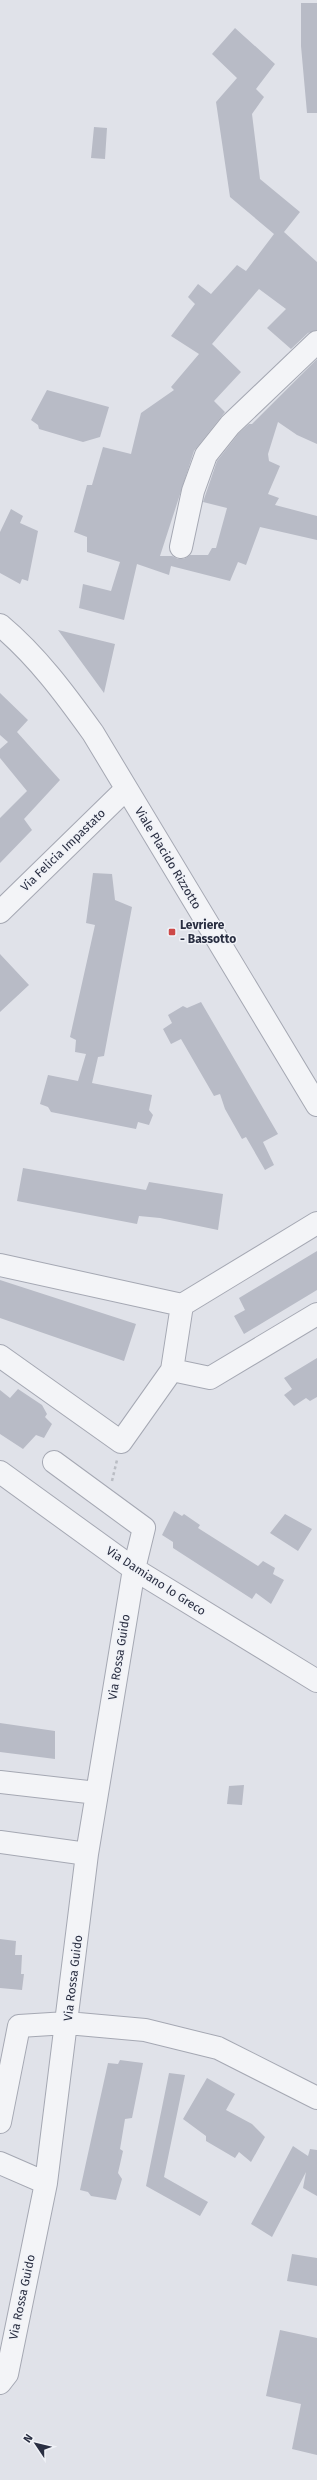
<svg xmlns="http://www.w3.org/2000/svg" width="317" height="2480" font-family="'Fira Sans',sans-serif">
	<rect width="100%" height="100%" fill="#e0e2e9"/>
	<path fill="#b8bbc6" d="M301 3H317V113H307L301 46Z
		M235 28 275 64 256 89 264 97 252 114 260 179 300 212 284 232 317 262V330L308 333 291 349 267 328 286 309 259 289 212 344 241 372 214 401 225 412 194 451 160 556H172L178 559H184L190 555H208L212 548H216L227 508 203 502 217 461 239 433 249 424H252L317 359V444L297 435 278 422 268 454 269 461 280 466 268 494 279 498 275 505 317 516V540L260 527 246 565 238 562 230 581 171 566 169 575 137 564 124 620 79 608 83 584 111 591 120 562 87 552V537L74 532 87 485H92L103 447 131 454 141 413 174 390 171 387 199 354 171 336 195 304 188 297 198 284 211 294 237 265 246 271 274 234 230 197 216 102 237 78 212 54Z
		M94 127 107 128 105 159 91 158Z
		M47 390 109 407 100 437 83 442 39 429 38 425 31 420Z
		M11 509 23 516 20 523 38 531 28 581 22 579 20 584 0 573V532Z
		M58 630 115 644 104 693Z
		M0 693 28 720 17 732 60 780 24 819 32 830 0 863V818L27 791 0 758V749L8 742 0 735Z
		M93 873 112 874 115 900 132 907 104 1056 98 1057 92 1083 152 1095 149 1110 153 1115 149 1125 138 1122 136 1129 51 1112 48 1107 40 1104 48 1075 78 1081 86 1054 75 1052 76 1040 70 1037 95 925 86 923Z
		M0 954 29 985 0 1012Z
		M201 1002 278 1134 263 1142 274 1165 265 1170 246 1137 242 1139 225 1109 220 1094 214 1096 181 1039 171 1044 163 1029 172 1023 168 1015 183 1006 187 1008Z
		M23 1168 146 1190 149 1182 223 1194 218 1230 160 1218 139 1216 137 1224 17 1201Z
		M317 1251V1290L244 1334 234 1316 245 1310 239 1298Z
		M0 1280 136 1324 124 1361 0 1318Z
		M317 1358V1397L310 1401 306 1398 294 1406 284 1395 292 1389 284 1378Z
		M18 1389 42 1405 47 1414 45 1417 52 1424 44 1438 36 1435 23 1449 0 1434V1390L10 1398Z
		M174 1511 182 1516 184 1514 200 1525 198 1528 258 1566 263 1561 275 1568 273 1574 284 1580 271 1604 256 1593 252 1599 173 1548V1542L162 1535Z
		M285 1514 312 1529 298 1551 270 1533Z
		M0 1723 55 1731V1759L0 1752Z
		M244 1785 242 1805 227 1804 229 1786Z
		M0 1939 16 1941 15 1955H22L21 1974H24L22 1990 0 1988Z
		M120 2060 143 2063 132 2118 125 2119 120 2149 123 2151 118 2173 122 2179 116 2200 91 2196 88 2192 80 2190 108 2063 118 2064Z
		M169 2073 185 2075 164 2177 208 2202 200 2216 146 2186Z
		M207 2078 235 2094 226 2110 252 2124 265 2137 251 2162 239 2152 235 2158 206 2141V2136L183 2119Z
		M293 2146 308 2156 310 2149 317 2150V2196L303 2188 306 2172 272 2237 251 2224Z
		M292 2254 317 2258V2286L287 2281Z
		M280 2330 317 2338V2455L292 2449 301 2404 266 2396Z"/>
	<g fill="none" stroke-linecap="round" stroke-linejoin="round">
		<defs>
			<path id="minor" d="M181 547 193 491 206 455 230 425 317 342
				M0 625C37 656 65 694 93 733L317 1105
				M0 912 126 789
				M0 1265 182 1305
				M0 1356 121 1442 172 1370 182 1305 317 1223
				M172 1370 210 1378 317 1314
				M0 1472 134 1569 317 1681
				M0 1782 97 1793
				M0 1842 87 1854
				M0 2122 19 2026 67 2023 145 2030 218 2048 317 2098
				M0 2163 46 2183
				M0 2383 7 2374 46 2183 87 1854 134 1569 144 1528 54 1462"/>
		</defs>
		<use href="#minor" stroke="#a5a8b3" stroke-width="24"/>
		<path stroke="#babdc4" stroke-width="2.5" stroke-dasharray="3 3" stroke-linecap="butt" d="M112 1481 117 1460"/>
		<use href="#minor" stroke="#f3f4f7" stroke-width="22"/>
	</g>
	<rect fill="#cd4847" stroke="#f0f2f7" stroke-width="1.5" x="168" y="928" width="8" height="8" rx="2"/>
	<g text-anchor="middle" stroke-width="3" stroke-linejoin="round" paint-order="stroke">
		<g font-size="12" fill="#292e41" stroke="#f0f2f7">
			<text transform="translate(63 850) rotate(-44)" y="4">Via Felicia Impastato</text>
			<text transform="translate(168 858) rotate(59)" y="4">Viale Placido Rizzotto</text>
			<text transform="translate(156 1581) rotate(33)" y="4">Via Damiano lo Greco</text>
			<text transform="translate(119 1657) rotate(-81)" y="4">Via Rossa Guido</text>
			<text transform="translate(73 1978) rotate(-83)" y="4">Via Rossa Guido</text>
			<text transform="translate(22 2297) rotate(-78)" y="4">Via Rossa Guido</text>
		</g>
		<g font-size="12" font-weight="bold" fill="#292e41" stroke="#f0f2f7" text-anchor="start">
			<text x="180" y="929">Levriere<tspan x="180" dy="14">- Bassotto</tspan></text>
		</g>
	</g>
	<g transform="translate(36 2444) rotate(305)" stroke="#f0f2f7" stroke-width="3" paint-order="stroke">
	<path d="M0-3L7 15L0 10L-7 15Z" fill="#292e41"/>
	<text y="-6" font-size="11" font-weight="bold" text-anchor="middle" fill="#292e41">N</text>
	</g>
</svg>
